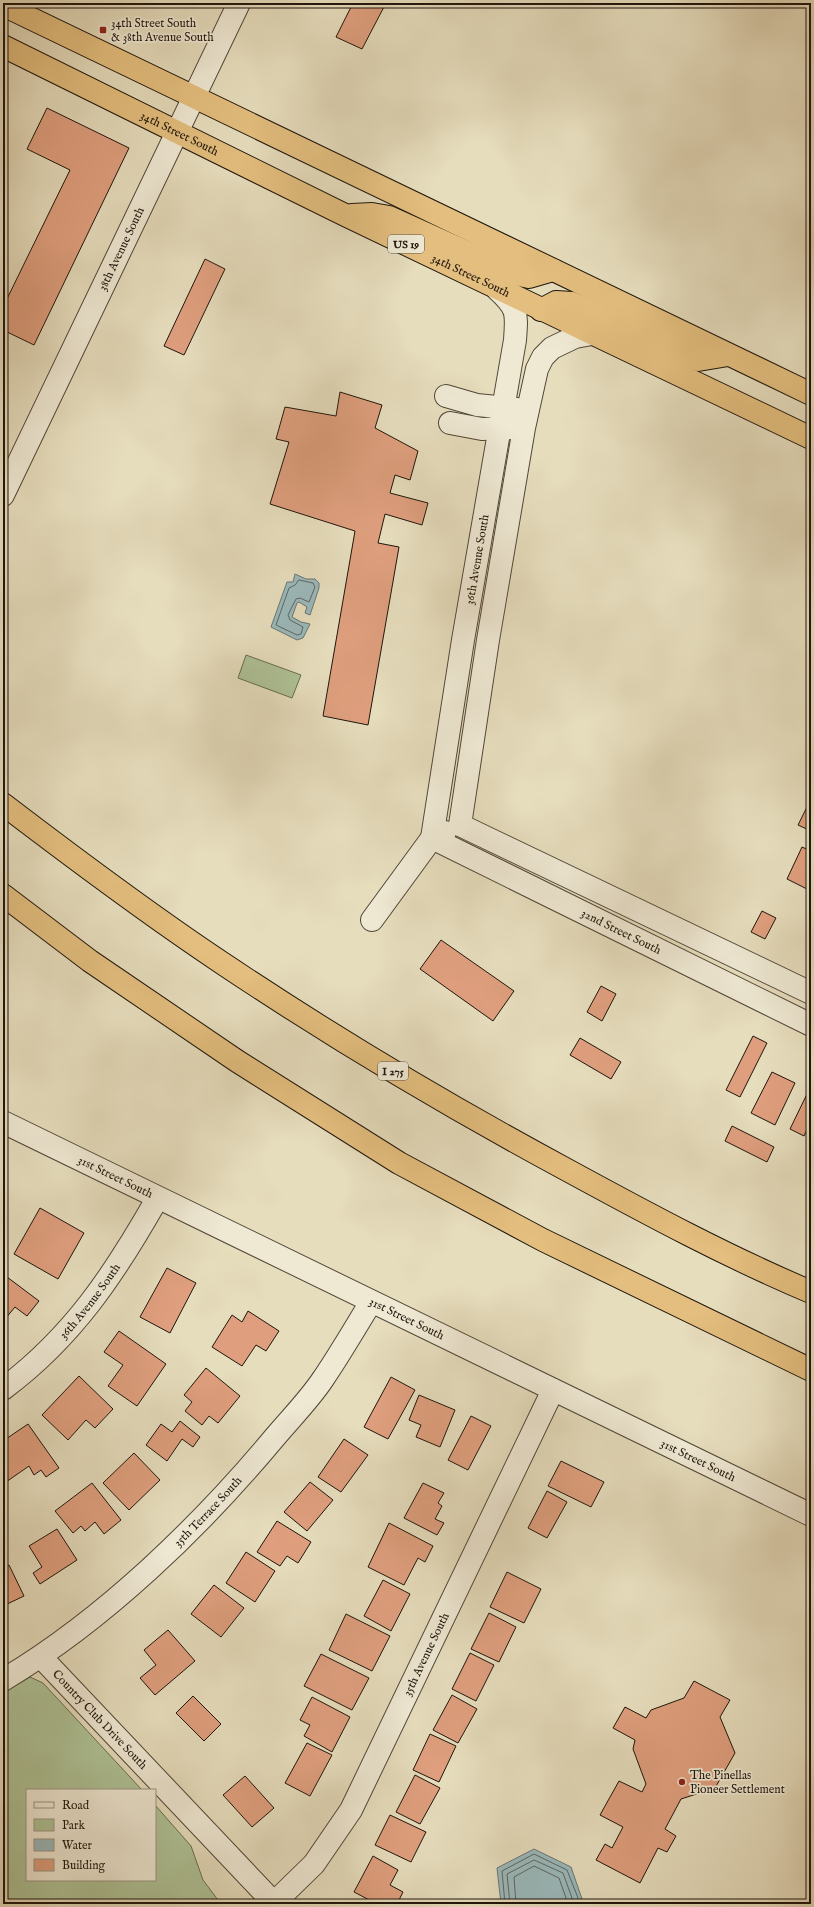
<svg xmlns="http://www.w3.org/2000/svg" width="814" height="1907" font-family="'IM FELL English',serif">
	<rect width="100%" height="100%" fill="#e6ddbd"/>
	<filter id="stains"><feTurbulence type="fractalNoise" baseFrequency=".005" numOctaves="4"/><feColorMatrix values="0 0 0 0 .2 0 0 0 0 .09 0 0 0 0 .02 0 0 0 .5 -.17"/></filter>
	<radialGradient id="worn" r=".72"><stop offset=".6" stop-color="#630" stop-opacity="0"/><stop offset="1" stop-color="#630" stop-opacity=".3"/></radialGradient>
	<path fill="#aec296" stroke="#666c51" d="M246 655 301 675 292 698 238 678Z
		M30 1677 43 1683 142 1790H27V1880H155V1805L191 1846 203 1880 221 1904H3V1693Z"/>
	<path fill="#9bb9bb" stroke="#697775" d="M295 574 306 579H315L319 583V588L310 615 305 613 307 607 299 602 297 603 292 617 301 622 310 624 303 638 297 640 271 627 287 582H293Z
		M534 1849 571 1867 582 1899 580 1904H501L497 1868Z"/>
	<g fill="none" stroke-linecap="round" stroke-linejoin="round">
		<path stroke="#5c6764" stroke-width="1" d="M299 580 313 583 315 587 309 602 300 598 296 599 288 615 290 620 303 627 301 634 297 635 276 625 289 588 295 585Z
			M505 1904 502 1871 534 1854 567 1870 578 1898 576 1904
			M510 1904 507 1874 534 1860 563 1873 572 1898 571 1904
			M516 1904 514 1877 534 1866 559 1878 566 1898 565 1904"/>
	</g>
	<path fill="#df9f7e" stroke="#1e150c" d="M353 3H386L362 49 336 37Z
		M47 108 129 148 34 345 3 330V307L70 170 27 149Z
		M205 259 225 269 184 355 164 346Z
		M340 392 382 405 375 428 418 451 410 480 395 475 390 493 428 503 422 525 385 514 378 543 399 547 368 725 323 716 355 531 270 504 289 442 276 439 285 407 336 416Z
		M811 799V831L798 825Z
		M802 847 811 851V891L787 879Z
		M762 911 776 918 765 939 751 932Z
		M441 940 514 991 493 1021 420 969Z
		M601 986 616 994 602 1021 587 1012Z
		M753 1036 767 1043 740 1097 726 1090Z
		M580 1038 621 1062 611 1079 570 1055Z
		M772 1072 795 1083 775 1125 751 1113Z
		M807 1094 811 1095V1121L804 1136 790 1129Z
		M732 1126 774 1147 767 1162 725 1141Z
		M40 1208 84 1233 58 1279 14 1254Z
		M167 1268 196 1283 170 1333 140 1317Z
		M3 1274 39 1301 27 1316 15 1307 5 1319 3 1318Z
		M248 1311 279 1331 266 1351 256 1345 242 1366 212 1347 232 1315 242 1322Z
		M119 1331 166 1364 137 1406 108 1386 123 1365 104 1352Z
		M206 1368 240 1396 218 1423 209 1416 202 1425 185 1411 192 1402 184 1395Z
		M79 1376 113 1409 95 1428 86 1420 68 1440 42 1415Z
		M391 1377 415 1390 388 1439 364 1427Z
		M419 1395 455 1410 440 1447 416 1437 421 1425 409 1420Z
		M471 1416 491 1426 468 1470 448 1460Z
		M180 1421 200 1437 193 1447 182 1439 167 1461 146 1445 161 1424 172 1432Z
		M28 1424 59 1468 46 1477 41 1470 34 1475 29 1466 6 1482 3 1478V1441Z
		M344 1439 368 1455 341 1492 318 1477Z
		M134 1453 160 1480 129 1510 103 1483Z
		M561 1461 604 1482 591 1507 548 1486Z
		M310 1482 333 1500 307 1531 284 1512Z
		M92 1483 121 1520 104 1534 95 1522 85 1531 81 1526 73 1533 55 1511Z
		M423 1483 444 1493 438 1503 442 1506 435 1519 444 1523 437 1535 404 1518Z
		M547 1491 567 1502 547 1538 528 1528Z
		M277 1521 311 1542 298 1563 287 1556 280 1566 257 1552Z
		M389 1523 433 1546 425 1562 418 1558 404 1585 368 1567Z
		M57 1529 77 1560 40 1584 33 1573 42 1567 29 1546Z
		M246 1552 275 1571 255 1602 226 1583Z
		M9 1565 24 1596 3 1606V1568Z
		M507 1572 541 1589 524 1623 490 1607Z
		M383 1580 410 1594 391 1631 364 1616Z
		M214 1585 244 1608 221 1637 191 1614Z
		M489 1613 516 1627 499 1662 471 1649Z
		M346 1614 390 1636 372 1671 329 1650Z
		M168 1630 195 1661 155 1695 140 1678 156 1665 144 1650Z
		M470 1653 494 1665 476 1701 452 1689Z
		M321 1654 369 1678 352 1710 304 1686Z
		M694 1681 730 1700 720 1717 735 1753 715 1788 681 1799 665 1829 676 1836 667 1852 658 1848 640 1883 596 1860 605 1844 612 1848 623 1827 600 1815 619 1781 642 1792 646 1784 633 1749 635 1740 613 1728 625 1707 646 1718 651 1710 684 1698Z
		M452 1695 477 1709 458 1743 433 1730Z
		M193 1696 221 1724 204 1741 176 1713Z
		M312 1697 350 1717 332 1752 304 1736 310 1725 300 1720Z
		M430 1734 456 1746 439 1782 413 1770Z
		M307 1743 332 1755 310 1796 285 1783Z
		M415 1775 440 1788 420 1824 396 1812Z
		M245 1776 274 1808 252 1827 223 1795Z
		M390 1815 426 1832 411 1862 375 1845Z
		M373 1856 398 1870 390 1885 403 1892 397 1904H377L354 1892Z"/>
	<g fill="none" stroke-linecap="round" stroke-linejoin="round">
		<defs>
			<g id="minor">
				<path d="M446 396 477 405 517 409"/>
				<path d="M450 423 482 429 512 428"/>
				<path id="s1" d="M3 495 239 3"/>
				<path d="M460 825 488 640 524 428 537 369 543 357 552 348 575 337 592 334"/>
				<path d="M460 825 811 993"/>
				<path id="s2" d="M432 838 463 640 515 340C517 313 518 308 497 289"/>
				<path id="s3" d="M432 838 811 1025"/>
				<path d="M372 920 432 838 445 832"/>
				<path id="s4" d="M3 1122 811 1515"/>
				<path id="s5" d="M3 1389C73 1337 115 1273 157 1199"/>
				<path id="s6" d="M41 1657 274 1903 314 1864 351 1810 553 1390"/>
				<path id="s7" d="M3 1680C104 1620 200 1527 275 1437 291 1418 309 1400 323 1379 340 1354 355 1328 371 1302"/>
			</g>
			<g id="highway">
				<path d="M3 5 811 394"/>
				<path id="s8" d="M3 46 345 215 811 438"/>
				<path d="M352 215 372 214 389 217 515 274 529 277 553 270"/>
				<path d="M541 310 556 302 572 303 698 360 728 355"/>
				<path d="M3 804C75 859 147 913 222 963 334 1038 450 1107 569 1171 648 1214 728 1257 811 1292"/>
				<path d="M3 895 90 961 237 1061 399 1163 543 1240 811 1370"/>
			</g>
		</defs>
		<use href="#minor" stroke="#504738" stroke-width="24"/>
		<use href="#highway" stroke="#1e150c" stroke-width="24"/>
		<use href="#minor" stroke="#efe9d4" stroke-width="22"/>
		<use href="#highway" stroke="#e3be7e" stroke-width="22"/>
	</g>
	<g fill="#8f2418" stroke="#efe9d4" stroke-width="1.5">
		<rect x="99" y="26" width="8" height="8" rx="2"/>
		<circle cx="682" cy="1782" r="4"/>
	</g>
	<g text-anchor="middle" stroke-width="3.5" stroke-linejoin="round" paint-order="stroke">
		<g fill="#efe9d4" stroke="#5d5548" stroke-width="1">
			<rect x="388" y="235" width="36" height="18" rx="3"/>
			<rect x="378" y="1062" width="30" height="18" rx="3"/>
		</g>
		<g font-size="11" font-weight="bold" fill="#1e150c">
			<text x="406" y="248">US 19</text>
			<text x="393" y="1075">I 275</text>
		</g>
		<g font-size="12" fill="#1e150c" stroke="#efe9d4" text-anchor="start">
			<text x="111" y="27">34th Street South<tspan x="111" dy="14">&amp; 38th Avenue South</tspan></text>
			<text x="690" y="1779">The Pinellas<tspan x="690" dy="14">Pioneer Settlement</tspan></text>
		</g>
		<g font-size="12" fill="#1e150c" stroke="#efe9d4">
			<text dy="4" stroke="none"><textPath href="#s8" startOffset="197">34th Street South</textPath></text>
			<text dy="4" stroke="none"><textPath href="#s1" startOffset="273">38th Avenue South</textPath></text>
			<text dy="4" stroke="none"><textPath href="#s8" startOffset="521">34th Street South</textPath></text>
			<text dy="4" stroke="none"><textPath href="#s2" startOffset="282">36th Avenue South</textPath></text>
			<text dy="4" stroke="none"><textPath href="#s3" startOffset="211">32nd Street South</textPath></text>
			<text dy="4" stroke="none"><textPath href="#s4" startOffset="125">31st Street South</textPath></text>
			<text dy="4" stroke="none"><textPath href="#s5" startOffset="124">36th Avenue South</textPath></text>
			<text dy="4" stroke="none"><textPath href="#s4" startOffset="449">31st Street South</textPath></text>
			<text dy="4" stroke="none"><textPath href="#s4" startOffset="773">31st Street South</textPath></text>
			<text dy="4" stroke="none"><textPath href="#s7" startOffset="266">35th Terrace South</textPath></text>
			<text dy="4" stroke="none"><textPath href="#s6" startOffset="633">35th Avenue South</textPath></text>
			<text dy="4" stroke="none"><textPath href="#s6" startOffset="86">Country Club Drive South</textPath></text>
		</g>
	</g>
	<rect width="814" height="1907" fill="none" stroke="#e6ddbd" stroke-width="16"/>
	<rect x="4" y="4" width="806" height="1899" fill="none" stroke="#1e150c" stroke-width="2"/>
	<rect x="8" y="8" width="798" height="1891" fill="none" stroke="#1e150c"/>
	<rect x="26" y="1789" width="130" height="92" fill="#efe9d4" stroke="#9b9484"/>
	<rect x="34" y="1802" width="20" height="6" fill="#efe9d4" stroke="#9b9484"/>
	<text x="62" y="1809" font-size="12" fill="#1e150c">Road</text>
	<rect x="34" y="1819" width="20" height="12" fill="#aec296" stroke="#9b9484"/>
	<text x="62" y="1829" font-size="12" fill="#1e150c">Park</text>
	<rect x="34" y="1839" width="20" height="12" fill="#9bb9bb" stroke="#9b9484"/>
	<text x="62" y="1849" font-size="12" fill="#1e150c">Water</text>
	<rect x="34" y="1859" width="20" height="12" fill="#df9f7e" stroke="#9b9484"/>
	<text x="62" y="1869" font-size="12" fill="#1e150c">Building</text>
	<rect width="100%" height="100%" filter="url(#stains)"/>
	<rect width="100%" height="100%" fill="url(#worn)"/>
</svg>
